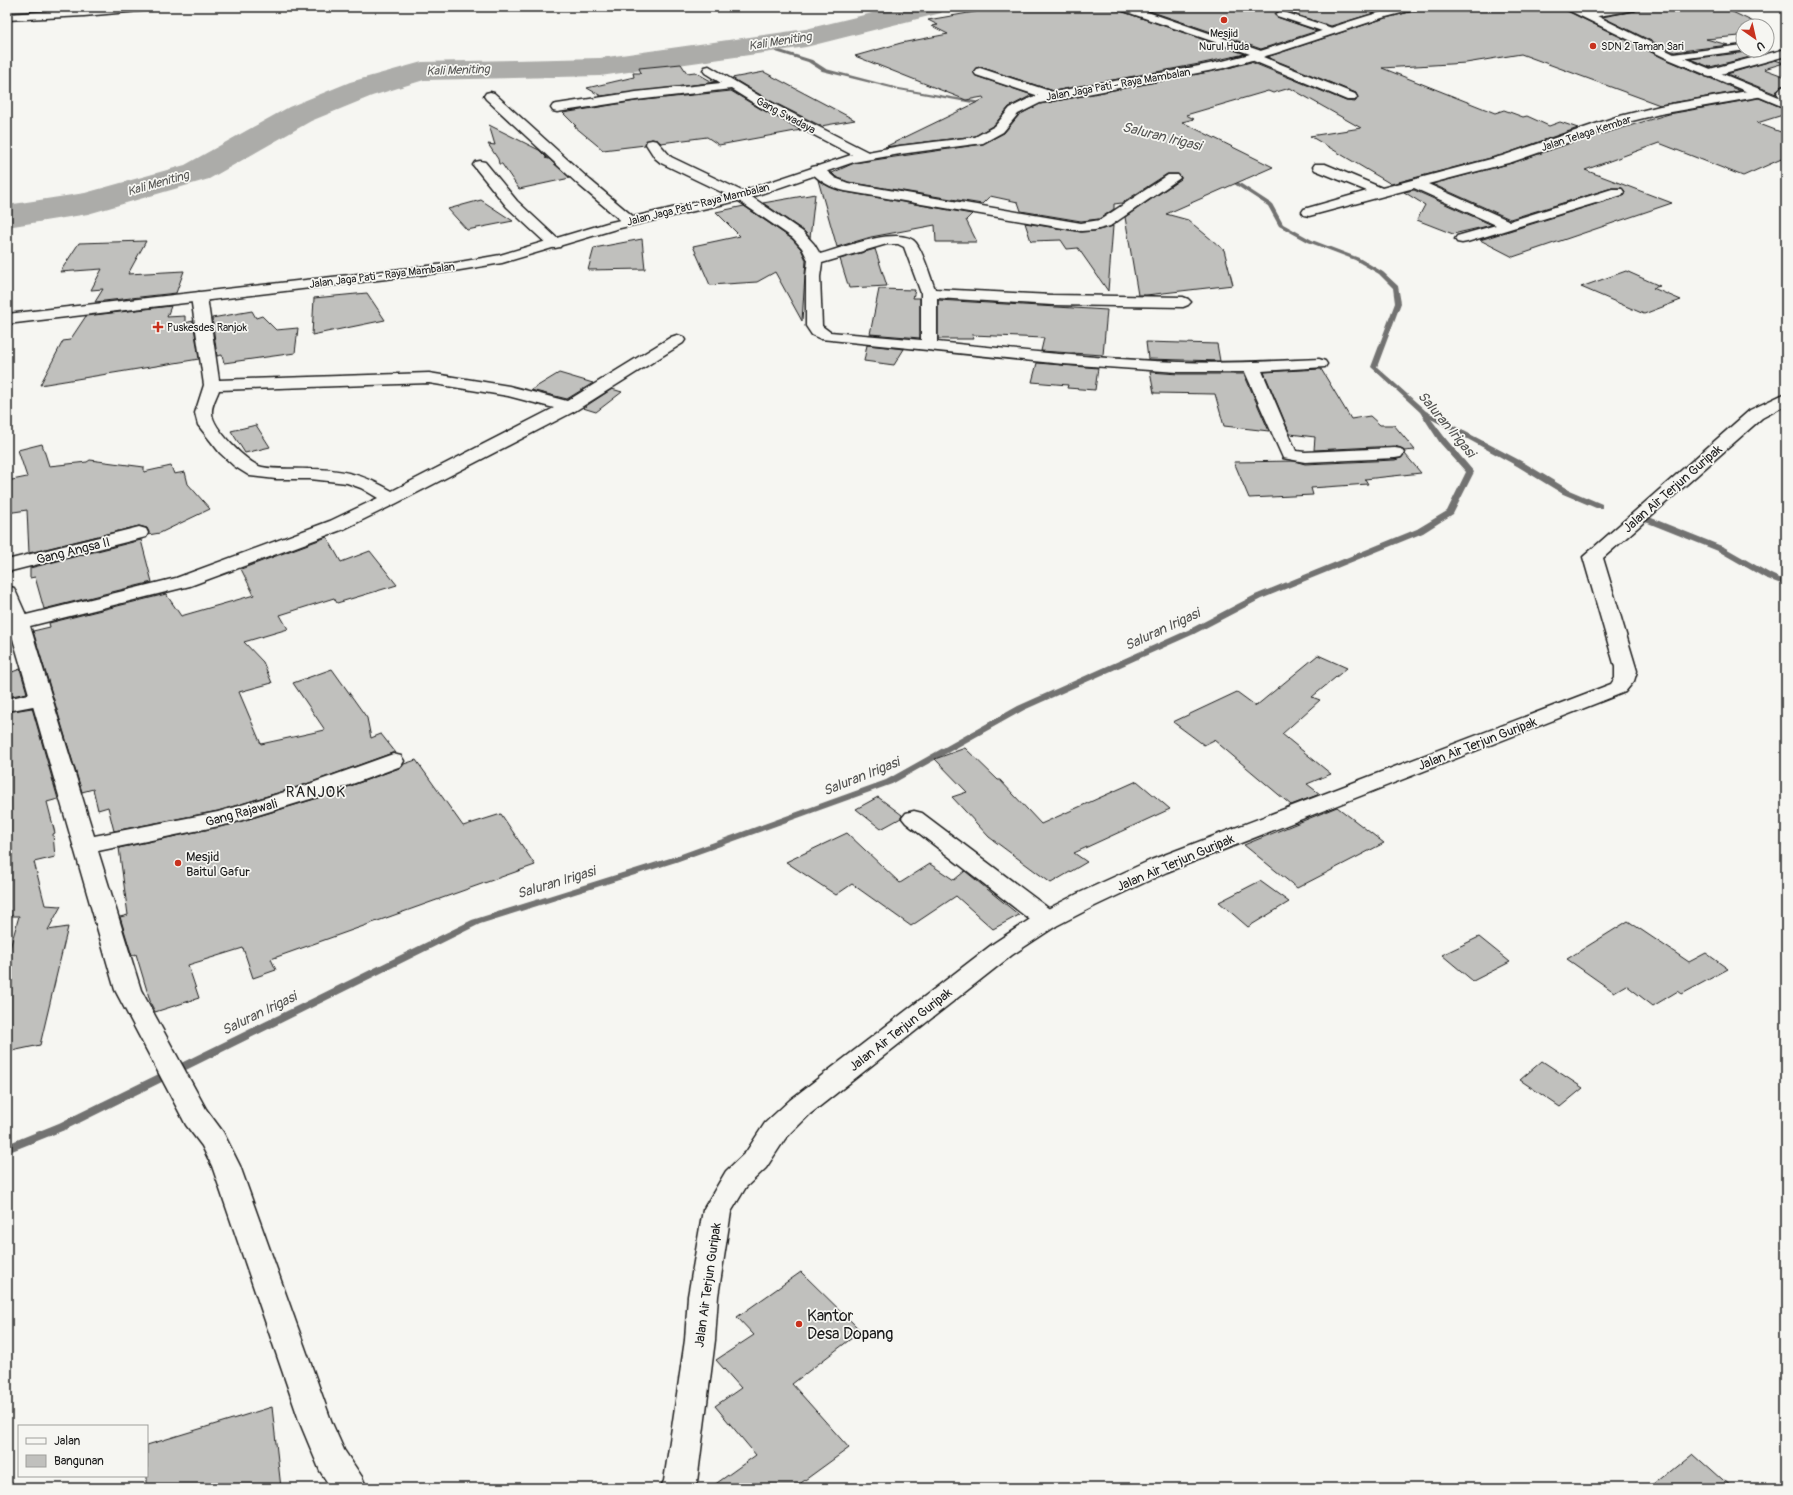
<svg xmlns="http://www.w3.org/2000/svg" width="1793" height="1495" font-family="Pangolin,sans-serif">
	<rect width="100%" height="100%" fill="#f6f6f2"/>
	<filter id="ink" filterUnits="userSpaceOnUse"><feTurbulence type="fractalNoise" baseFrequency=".025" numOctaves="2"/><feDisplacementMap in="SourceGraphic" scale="8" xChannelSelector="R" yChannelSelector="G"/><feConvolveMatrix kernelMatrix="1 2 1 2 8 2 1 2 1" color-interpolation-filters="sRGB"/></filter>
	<g filter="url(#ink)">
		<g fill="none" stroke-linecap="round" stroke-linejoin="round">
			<path fill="#727271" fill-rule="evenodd" d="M771 42 780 50 812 60 826 69 899 88 981 102 1032 121 1027 122 978 104 899 90 822 71 808 62 776 52 769 43Z
				M1225 176H1229L1272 204 1283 224 1312 240 1359 258 1383 272 1398 286 1401 303 1377 367 1426 411 1523 462 1569 490 1602 504V508H1596L1563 494 1517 466 1431 419 1446 439 1474 472 1453 514 1423 533 1261 599 1194 634 1024 710 892 784 676 862 480 924 67 1129 7 1153V1144L59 1123 472 920 670 858 886 780 1018 706 1188 630 1255 595 1417 529 1447 511 1466 472 1440 443 1420 412 1371 367 1395 303 1393 288 1379 274 1355 260 1308 242 1279 226 1268 206 1225 178Z
				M1633 513H1639L1724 547 1771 574 1786 581V586L1765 578 1718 551 1633 517Z"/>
			<path fill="#acaca9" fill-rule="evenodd" d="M897 7H945L941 13 806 47 600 76 424 80 372 96 311 121 209 179 88 214 7 227V205L85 193 185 165 289 107 350 82 422 62 600 58 806 29Z"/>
		</g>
		<path fill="#c0c0bd" stroke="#1c1c1c" d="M1003 7H1116L1118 10 1245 54 1199 64 1054 91 980 67 976 68 973 71 976 76 1032 95 1009 107 994 125 975 136 885 147 984 99 983 97 966 100 855 56 901 43 948 34 932 26 938 25 928 20Z
			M1138 7H1394L1331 26 1280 10 1275 14 1277 17 1317 31 1261 49Z
			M1419 7H1564L1565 10 1665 59 1740 91 1660 105 1521 54 1466 63 1382 68 1495 113 1504 110 1523 117 1527 116 1549 126 1560 122 1578 128 1502 155 1391 184 1310 136 1361 128 1290 88 1273 93 1268 91 1186 115 1194 119 1182 122 1273 167 1166 214 1188 220 1224 250 1233 285 1146 295H1138L1125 217 1181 179V177L1178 174H1167L1122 203 1114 204V209L1099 219 1081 221 1021 211 1018 202 990 196 982 204 848 182 836 177 832 173 854 163 983 144 1004 133 1019 115 1040 104 1224 69 1251 62 1346 101 1355 102 1358 98 1356 93 1267 57 1382 19 1417 10Z
			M1641 7H1722L1762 26H1743V34L1738 35 1740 36 1706 39 1728 45 1674 52 1602 17 1635 11Z
			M1747 52 1758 55 1710 67 1690 59Z
			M1775 60 1784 63 1764 69 1786 77V85L1781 86 1776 92V94L1727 74Z
			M681 64 687 73 695 72 709 80 717 82 601 96 587 88 634 77 633 73H641L639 68Z
			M764 72 855 120 821 126 769 100 732 78Z
			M731 91 759 108 801 130 719 145 707 137 661 143 657 140 652 139 646 141 645 145 603 150 574 126H576L563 113 636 101Z
			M1759 98 1786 109V114L1757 123 1786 134V157L1743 176 1659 143 1585 170 1672 203 1513 257 1480 240 1622 196 1625 191 1622 188H1612L1510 219 1432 184 1512 163 1596 134 1599 135 1669 114Z
			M489 125 539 150 547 158H545L549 159 570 178 519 189 502 164H499L498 159 488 144 495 145Z
			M818 180 830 187 845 192 972 214 966 220 977 242H936L935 225 871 237 837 247Z
			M1414 190 1492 225 1453 234 1417 220 1425 205 1404 192Z
			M815 194 810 238 804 231 763 203Z
			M481 200 513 221 467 230 448 209Z
			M744 206 792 239 801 249 806 260 802 321 775 272 757 282 710 285 693 246 740 236 716 212Z
			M1025 223 1081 232 1095 231 1113 226 1108 291 1078 248 1067 249 1061 240 1031 241Z
			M642 239 645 269 588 270 594 248Z
			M146 241 128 274 184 271 176 293 95 302 103 289 91 290 102 269 60 272 79 243Z
			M875 249 887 286 849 288 840 259Z
			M1626 271 1660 286 1653 288 1681 300 1644 314 1581 287Z
			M879 289 915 290 913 298H920V338L870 334Z
			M367 293 385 320 312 335 314 298Z
			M938 300 1107 310 1103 355 1041 351 1044 338 972 335 974 339H938Z
			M171 306 167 317 185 316V323L193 321 199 359 40 385 63 341 70 340 86 316Z
			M252 311 256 318 262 316 276 330 298 328 295 353 224 363 222 355 217 356 212 318Z
			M1146 342 1217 344 1220 361 1148 359Z
			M867 345 904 349 894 365 864 361Z
			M1037 363 1098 368 1095 390 1067 388 1068 385 1032 382Z
			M1321 369 1351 419 1370 416 1380 425H1394L1415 450 1404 451 1401 448 1395 446 1314 450 1315 437 1290 434 1264 372Z
			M1150 372 1178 374H1244L1269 431 1224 426 1215 394 1154 393Z
			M559 373 593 383 567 399 531 390Z
			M612 389 622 392 596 412 583 408Z
			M256 425 270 447 245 453 231 431Z
			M42 444 49 466 87 462 90 460 144 467V472L171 466 174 474 185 472 188 484 210 509 160 533 148 535 149 532 147 528 139 526 29 553 27 510 7 513V481L27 477 18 450Z
			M1405 454 1421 473 1365 479 1368 484 1311 488 1313 495 1249 498 1234 462 1294 461 1305 464 1395 460 1401 458Z
			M327 537 341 562 370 551 397 585 337 603 334 598 280 615 288 629 244 642 263 662 272 683 239 692 261 744 325 730 293 683 332 669 367 718 371 738 381 734 396 753H392L301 786 218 811 114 831 108 807 98 810 93 789 82 792 33 631 50 627 49 623 166 594 181 616 254 595 241 569Z
			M141 540 152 582 44 609 35 577 30 578V568Z
			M1318 655 1347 668 1312 697 1320 700 1282 734 1331 774 1307 784 1320 794 1291 805 1214 740 1204 745 1173 722 1237 692 1256 706Z
			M20 669 27 693 7 697V674Z
			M32 708 58 799 47 802 55 833 53 834 55 857 34 862 45 905 61 906 48 930 68 927 40 1045 7 1052V959L19 916H7V712Z
			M965 748 998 780H1000L1041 824 1137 781 1170 809 1074 853 1087 862 1051 883 989 837 952 797 967 792 935 759Z
			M416 760 463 826 501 814 535 865 271 959 276 970 253 978 243 948 188 965 199 998 155 1012 151 1004 136 954 132 956 120 917 128 915 119 848 229 825 318 798 402 767 404 764Z
			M878 797 902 815 901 818 881 829 856 809Z
			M1337 807 1384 843 1297 888 1244 845Z
			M847 833 900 883 930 864 954 880 965 871 1019 915 993 929 956 896 911 926 852 884 836 895 786 862Z
			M1260 881 1289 902 1248 927 1219 902Z
			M1628 921 1689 962 1706 953 1728 969 1682 994 1678 991 1653 1006 1626 985 1614 992 1567 959Z
			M1479 937 1510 962 1473 981 1442 955Z
			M1542 1061 1583 1088 1560 1107 1520 1080Z
			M801 1272 861 1331 792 1384 849 1448 794 1488H710L756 1455 715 1406 741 1388 716 1360 754 1335 737 1317Z
			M272 1407 281 1488H147V1445Z
			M1692 1452 1732 1488H1648Z"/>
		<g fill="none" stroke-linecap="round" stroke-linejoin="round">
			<defs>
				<path id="street" d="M114 7H156L151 10 84 16 7 20V14Z
					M1117 7H1133L1264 52 1266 54 1263 57 1355 94 1357 97 1355 100H1347L1249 59 1247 57 1250 54 1118 9Z
					M1615 7H1640L1635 10 1586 18 1580 15 1586 12Z
					M1281 11 1335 29 1337 31 1331 34 1277 16 1276 14Z
					M1743 45V50H1747L1673 60 1667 57 1673 54Z
					M1786 49V56L1710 77 1706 76 1704 73 1706 70Z
					M709 66 768 101 870 153 872 156 870 159H860L760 107 731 89 636 100 557 112 553 111 551 108 553 105 557 104 636 92 721 83 705 73 703 70 705 67Z
					M980 68 1056 93 1058 96 1056 99H1048L976 75 974 72 976 69Z
					M1786 86V101L1782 100 1777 93 1782 87Z
					M1759 89 1763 90 1765 93 1763 96 1660 114 1624 123 1512 162 1428 184 1510 221 1612 189H1622L1624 192 1622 195 1467 242 1462 243 1457 242 1455 239 1457 236 1496 225 1414 188 1309 216 1304 215 1302 212 1304 209 1367 191 1315 170 1313 167 1315 164H1325L1382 188 1502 156 1616 117 1660 106Z
					M490 92 494 93 590 180 635 218 637 221 635 224H625L580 186 486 99 484 96 486 93Z
					M652 140 657 141 671 157 746 193 803 232 814 244 820 254C839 249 902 224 916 243 924 254 930 276 935 289L1052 295 1183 297 1188 299 1191 302 1188 305 1183 307 1052 305 937 298V342C1018 350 1098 359 1179 362 1226 364 1272 361 1319 359L1325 361 1327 364 1325 367 1262 371 1296 451 1305 452 1395 448 1401 449 1404 453 1401 457 1395 458 1305 462 1283 458 1245 372H1178L1063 364 821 339 812 335 806 326V277L808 260 802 248 793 238 736 199 661 163 655 158 646 144 647 141ZM887 244H898L904 247 921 293V340L830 332 822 326 820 277 822 263Z
					M480 161 485 162 517 201 560 241 562 244 560 247 555 248 550 247 507 207 473 165 475 162Z
					M817 166 822 167 835 178 848 183 1081 223 1100 220 1168 175H1178L1180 178 1110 226 1095 230 1081 231 845 191C832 188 818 181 810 170L812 167Z
					M199 292 204 294 207 297 219 380 429 373 509 386 567 401 671 337 677 335 683 337 685 340 683 343 575 411 397 503 344 529 190 586 30 626 94 836 218 812 301 787 393 754 401 756 404 761 401 766 317 797 229 824 98 851 141 990 206 1109 223 1132 240 1166 332 1423 344 1450 362 1477 367 1488H331L320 1471 300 1423 212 1166 202 1146 186 1125 115 990 33 706 7 711V699L29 694 7 618V586L14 588 26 615 176 578 330 521 378 498 361 488 347 483 310 479H276L250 476 234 466 220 453 198 425 195 413 204 385 191 297 194 294ZM429 383 508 396 554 408 392 491C363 474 341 469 308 469 293 468 277 470 262 467 248 464 212 428 212 413 211 406 217 396 219 390Z
					M139 527 146 529 148 533 146 537 7 572V560Z
					M914 811 922 813 1056 914 1059 920 1056 926 1047 928 1038 926 906 823 902 818 906 813Z"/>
				<path id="secondary" d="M1400 7H1418L1417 9 1382 18 1276 53 1224 68 1040 103 1018 114 1003 132 983 143 900 154 854 162 746 199 616 229 502 263 454 271 7 324V314L454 263 500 255 607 223 737 193 851 155 900 146 975 137 995 126 1010 108 1032 97C1095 82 1160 75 1223 61 1283 47 1340 22 1400 7Z
					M1565 7H1579L1674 54 1786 100V108L1666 58 1566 9Z
					M1786 393V405L1762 418 1603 558 1637 671 1634 681 1625 692 1167 872 1095 906 1056 926 1012 955 810 1114 785 1139 766 1168 746 1187 731 1212 718 1296 715 1340 697 1482 694 1488H660L664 1481 685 1340 688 1296 703 1210 726 1171 746 1152 765 1123 790 1100 994 943 1038 914 1077 894 1151 860 1611 684 1615 678V667L1583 557 1750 410Z"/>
			</defs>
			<use href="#street" stroke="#1c1c1c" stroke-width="3"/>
			<use href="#secondary" stroke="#1c1c1c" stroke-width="3"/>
			<use href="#street" fill="#f6f6f2" fill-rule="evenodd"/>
			<use href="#secondary" fill="#f6f6f2" fill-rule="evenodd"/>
		</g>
	</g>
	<g fill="#c8321e" stroke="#f6f6f2" stroke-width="1.5">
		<circle cx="1224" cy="20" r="4"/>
		<circle cx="1593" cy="46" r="4"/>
		<path d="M156 321h4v4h4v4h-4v4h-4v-4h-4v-4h4z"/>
		<circle cx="178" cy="863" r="4"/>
		<circle cx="799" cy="1324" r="4"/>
	</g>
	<g text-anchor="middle" stroke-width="3.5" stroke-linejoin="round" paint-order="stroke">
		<g font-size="11" fill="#1c1c1c" stroke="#f6f6f2" text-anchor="start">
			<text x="1224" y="37" text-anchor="middle">Mesjid<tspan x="1224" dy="13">Nurul Huda</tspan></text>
			<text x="1601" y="50">SDN 2 Taman Sari</text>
			<text x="167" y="331">Puskesdes Ranjok</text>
		</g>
		<g font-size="11" fill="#1c1c1c" stroke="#f6f6f2">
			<text transform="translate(1118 84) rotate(-10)" y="4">Jalan Jaga Pati - Raya Mambalan</text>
			<text transform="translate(786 115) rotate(28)" y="4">Gang Swadaya</text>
			<text transform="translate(1586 133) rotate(-18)" y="4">Jalan Telaga Kembar</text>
			<text transform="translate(698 204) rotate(-14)" y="4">Jalan Jaga Pati - Raya Mambalan</text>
			<text transform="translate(382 275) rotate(-7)" y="4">Jalan Jaga Pati - Raya Mambalan</text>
		</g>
		<g font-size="12" font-style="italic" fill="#565654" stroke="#f6f6f2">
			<text transform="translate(780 41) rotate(-9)" y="4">Kali Meniting</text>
			<text transform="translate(458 70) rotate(-2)" y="4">Kali Meniting</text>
			<text transform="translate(158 183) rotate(-16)" y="4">Kali Meniting</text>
		</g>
		<g font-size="13" fill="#1c1c1c" stroke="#f6f6f2">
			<text transform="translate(1672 488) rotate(-41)" y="5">Jalan Air Terjun Guripak</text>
			<text transform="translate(73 550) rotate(-14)" y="5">Gang Angsa II</text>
			<text transform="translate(1477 743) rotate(-21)" y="5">Jalan Air Terjun Guripak</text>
			<text transform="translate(241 812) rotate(-15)" y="5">Gang Rajawali</text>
			<text transform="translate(1175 862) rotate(-23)" y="5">Jalan Air Terjun Guripak</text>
			<text transform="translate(900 1029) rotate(-38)" y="5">Jalan Air Terjun Guripak</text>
			<text transform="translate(707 1285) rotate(-82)" y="5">Jalan Air Terjun Guripak</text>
		</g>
		<g font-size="13" fill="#1c1c1c" stroke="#f6f6f2" text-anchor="start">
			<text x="186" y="861">Mesjid<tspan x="186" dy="15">Baitul Gafur</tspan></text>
		</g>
		<g font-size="14" font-style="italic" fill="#565654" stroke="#f6f6f2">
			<text transform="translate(1162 136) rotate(14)" y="5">Saluran Irigasi</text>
			<text transform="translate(1447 424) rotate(50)" y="5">Saluran Irigasi</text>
			<text transform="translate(1162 629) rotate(-25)" y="5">Saluran Irigasi</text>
			<text transform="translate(861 776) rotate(-22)" y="5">Saluran Irigasi</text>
			<text transform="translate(556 882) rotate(-17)" y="5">Saluran Irigasi</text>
			<text transform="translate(259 1013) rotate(-26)" y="5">Saluran Irigasi</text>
		</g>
		<g font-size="15" letter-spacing="1" fill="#1c1c1c" stroke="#f6f6f2">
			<text x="316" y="797">RANJOK</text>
		</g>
		<g font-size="16" fill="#1c1c1c" stroke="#f6f6f2" text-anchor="start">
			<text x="807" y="1321">Kantor<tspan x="807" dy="18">Desa Dopang</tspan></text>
		</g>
	</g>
	<rect width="1793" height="1495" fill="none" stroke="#f6f6f2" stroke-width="24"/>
	<rect x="12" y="12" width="1769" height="1471" fill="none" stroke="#1c1c1c" stroke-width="1.5" filter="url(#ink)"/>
	<rect x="18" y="1425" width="130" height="52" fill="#f6f6f2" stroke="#9f9f9c"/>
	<rect x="26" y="1438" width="20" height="6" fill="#f6f6f2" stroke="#9f9f9c"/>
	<text x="54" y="1445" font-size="12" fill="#1c1c1c">Jalan</text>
	<rect x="26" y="1455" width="20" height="12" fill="#c0c0bd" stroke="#9f9f9c"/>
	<text x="54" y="1465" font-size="12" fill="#1c1c1c">Bangunan</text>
	<g transform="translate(1755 38) rotate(146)"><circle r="19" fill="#f6f6f2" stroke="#9f9f9c"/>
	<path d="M0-3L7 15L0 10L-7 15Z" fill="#c8321e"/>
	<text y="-6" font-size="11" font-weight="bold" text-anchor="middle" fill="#1c1c1c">U</text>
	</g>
</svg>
